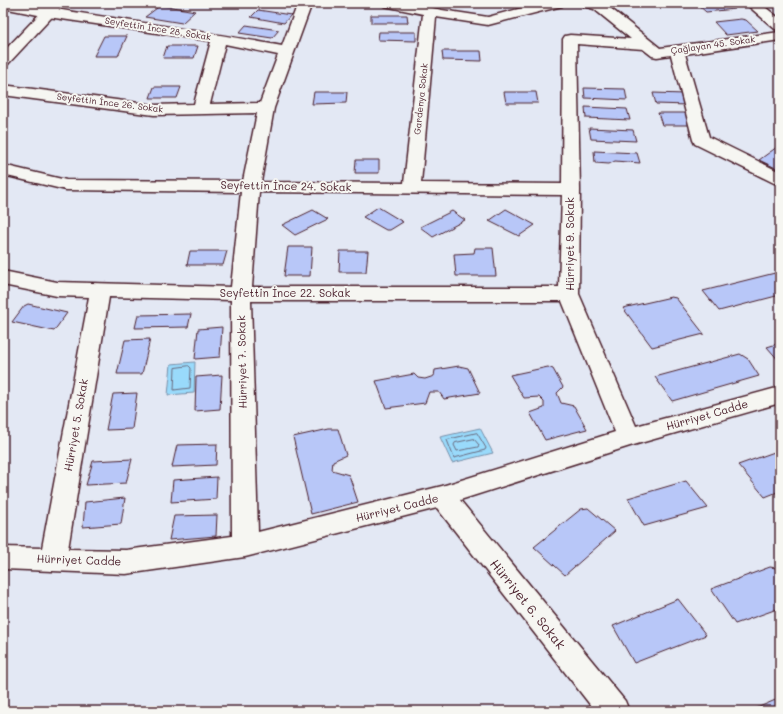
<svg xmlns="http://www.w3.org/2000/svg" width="783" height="714" font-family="Mali,sans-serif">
	<rect width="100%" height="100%" fill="#e3e8f4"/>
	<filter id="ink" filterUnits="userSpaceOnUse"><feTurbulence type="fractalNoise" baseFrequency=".025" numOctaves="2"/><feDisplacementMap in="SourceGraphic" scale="8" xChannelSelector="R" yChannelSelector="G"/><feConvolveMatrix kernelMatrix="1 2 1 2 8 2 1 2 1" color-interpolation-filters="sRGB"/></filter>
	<g filter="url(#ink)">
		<path fill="#99dafb" stroke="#798fa8" d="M195 362 194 393 168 395 171 364Z
			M480 428 493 453 452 463 440 437Z"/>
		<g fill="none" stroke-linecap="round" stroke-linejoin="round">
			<path stroke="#6a6a7e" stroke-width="1" d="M189 366 191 368 190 388 174 390 175 368Z
				M477 433 486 448 485 450 454 458 447 440Z
				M474 439 479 445 478 447 457 451 454 445 455 443Z"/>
		</g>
		<path fill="#b8c7f8" stroke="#4a1f2b" d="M263 3H296L292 7Z
			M696 3H729L735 9 706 12Z
			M161 5 195 11 182 23 145 17Z
			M258 10 291 15 284 23 251 17Z
			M371 15H407L408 23H371Z
			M741 19 746 20 758 31 726 35 714 22Z
			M246 25 279 30 272 38 239 33Z
			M379 32H416V41L378 40Z
			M104 36H127L118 56H94Z
			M167 46H198L194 58H163Z
			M442 51H481L482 61 443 60Z
			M154 87H181L177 98H150Z
			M584 88 625 89 627 100 585 98Z
			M314 92H347L346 103 312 104Z
			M504 92H536L538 103H506Z
			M653 93 685 94 688 105 656 104Z
			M585 107 627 109 630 120 586 118Z
			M658 113H690L696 125H662Z
			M589 128 633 130 636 141 591 139Z
			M777 147 780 149V170L759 160Z
			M594 151 637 153 640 163 615 161 609 164 595 163Z
			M356 160H379V173H355Z
			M378 207 403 222 390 230H386L363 217Z
			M506 209 535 225 519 236 489 221Z
			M313 210 328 219 295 235 282 225Z
			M452 211 465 220 433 237 420 227Z
			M288 247H312L310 276H284Z
			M475 248H493L496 276H456L454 254 474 253Z
			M190 251H227L223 265H187Z
			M340 251H368L366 272H339Z
			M779 272 780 295 719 311 703 291Z
			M671 297 676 298 704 334 652 347 623 308Z
			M28 304 67 313 54 331 12 322 24 306Z
			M191 314 188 327 135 328 138 315Z
			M222 327 220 357 195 359 198 329Z
			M150 339 142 374H117L125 340Z
			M780 343V362L767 347Z
			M740 354 748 359 759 376 672 401 655 377Z
			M459 366 468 368 480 393 444 399 439 392H429L425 403 386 408 376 381 414 374 418 378 425 379 434 376 435 370Z
			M548 367 553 369 563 387 557 393 561 403 574 406 587 429 545 440 530 413 544 408V402L539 397 524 398 510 375Z
			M222 375 220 409 195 411 196 377Z
			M137 393 132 429 106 430 113 394Z
			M329 429H338L346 455 333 461 332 470 349 475 358 502 311 514 293 437Z
			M217 444 216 465 172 467 177 445Z
			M780 450V491L765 497 738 465Z
			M132 459 126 483 86 485 93 461Z
			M217 477 216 499 171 502 173 480Z
			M686 481 708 508 644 526 628 498Z
			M125 498 121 524 83 527 85 502Z
			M588 508 615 531 565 575 534 547 581 509Z
			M217 515 216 536 169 540 174 516Z
			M770 567 776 568 780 573V608L735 624 711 589Z
			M678 599 706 635 634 663 613 626Z
			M780 698V711H750Z"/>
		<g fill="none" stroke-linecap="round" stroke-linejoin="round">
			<defs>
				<path id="minor" d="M3 3C31 3 64 11 93 15 156 25 219 34 282 46L298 3H312L274 108 261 182 404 183 423 14 384 6 382 3H410L442 10 488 17 541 3H564L562 6 488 25 436 17 421 183 562 184 563 39 565 36 570 35 631 39 594 9 583 6 581 3H604L660 48 780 32V40L685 54 709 137 780 172V184L774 183 695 144 693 140 671 55 657 57 652 56 643 49 577 44 580 190 579 294 636 426 780 387V403L630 446 460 500 625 701 629 711H595L437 508 245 557 126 574 3 569V547L42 548 89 297 57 296 3 285V271L57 282 231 287 241 192 66 190 3 175V165L66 180 243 181 257 113 154 115 3 95V85L154 105 194 104 211 41 48 17 3 8ZM225 44 278 55 260 103 210 104ZM259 192 562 195 559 287H252ZM109 297 231 300 232 536 126 550 68 549ZM251 301H562L615 432 442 486 258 532Z
					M745 3H760L780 19V30L775 29Z"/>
				<path id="secondary" d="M50 3H65L8 64 3 66V52Z"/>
			</defs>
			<use href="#minor" stroke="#4a1f2b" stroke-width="3"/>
			<use href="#secondary" stroke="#4a1f2b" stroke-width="3"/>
			<use href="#minor" fill="#f6f6f2" fill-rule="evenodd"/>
			<use href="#secondary" fill="#f6f6f2" fill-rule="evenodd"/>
		</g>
	</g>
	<g text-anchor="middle" stroke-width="4" stroke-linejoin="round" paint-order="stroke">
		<g font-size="9" fill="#4a1f2b" stroke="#f6f6f2">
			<text transform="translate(158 29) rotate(9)" y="3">Seyfettin İnce 28. Sokak</text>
			<text transform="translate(713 45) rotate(-8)" y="3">Çağlayan 45. Sokak</text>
			<text transform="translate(421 99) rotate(-84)" y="3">Gardenya Sokak</text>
			<text transform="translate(110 103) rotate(7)" y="3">Seyfettin İnce 26. Sokak</text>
		</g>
		<g font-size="11" fill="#4a1f2b" stroke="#f6f6f2">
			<text transform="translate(286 186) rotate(1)" y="4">Seyfettin İnce 24. Sokak</text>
			<text transform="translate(570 244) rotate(-90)" y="4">Hürriyet 9. Sokak</text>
			<text x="285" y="297">Seyfettin İnce 22. Sokak</text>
			<text transform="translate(242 362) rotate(-91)" y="4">Hürriyet 7. Sokak</text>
			<text transform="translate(707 415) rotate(-16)" y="4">Hürriyet Cadde</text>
			<text transform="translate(76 425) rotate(-80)" y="4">Hürriyet 5. Sokak</text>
			<text transform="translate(397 508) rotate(-14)" y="4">Hürriyet Cadde</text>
			<text transform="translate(79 560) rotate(2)" y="4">Hürriyet Cadde</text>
		</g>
		<g font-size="13" fill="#4a1f2b" stroke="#f6f6f2">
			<text transform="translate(528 604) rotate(51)" y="5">Hürriyet 6. Sokak</text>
		</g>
	</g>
	<rect width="783" height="714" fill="none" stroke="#f6f6f2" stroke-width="16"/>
	<rect x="8" y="8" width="767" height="698" fill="none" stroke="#4a1f2b" stroke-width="1.5" filter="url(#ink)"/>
</svg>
